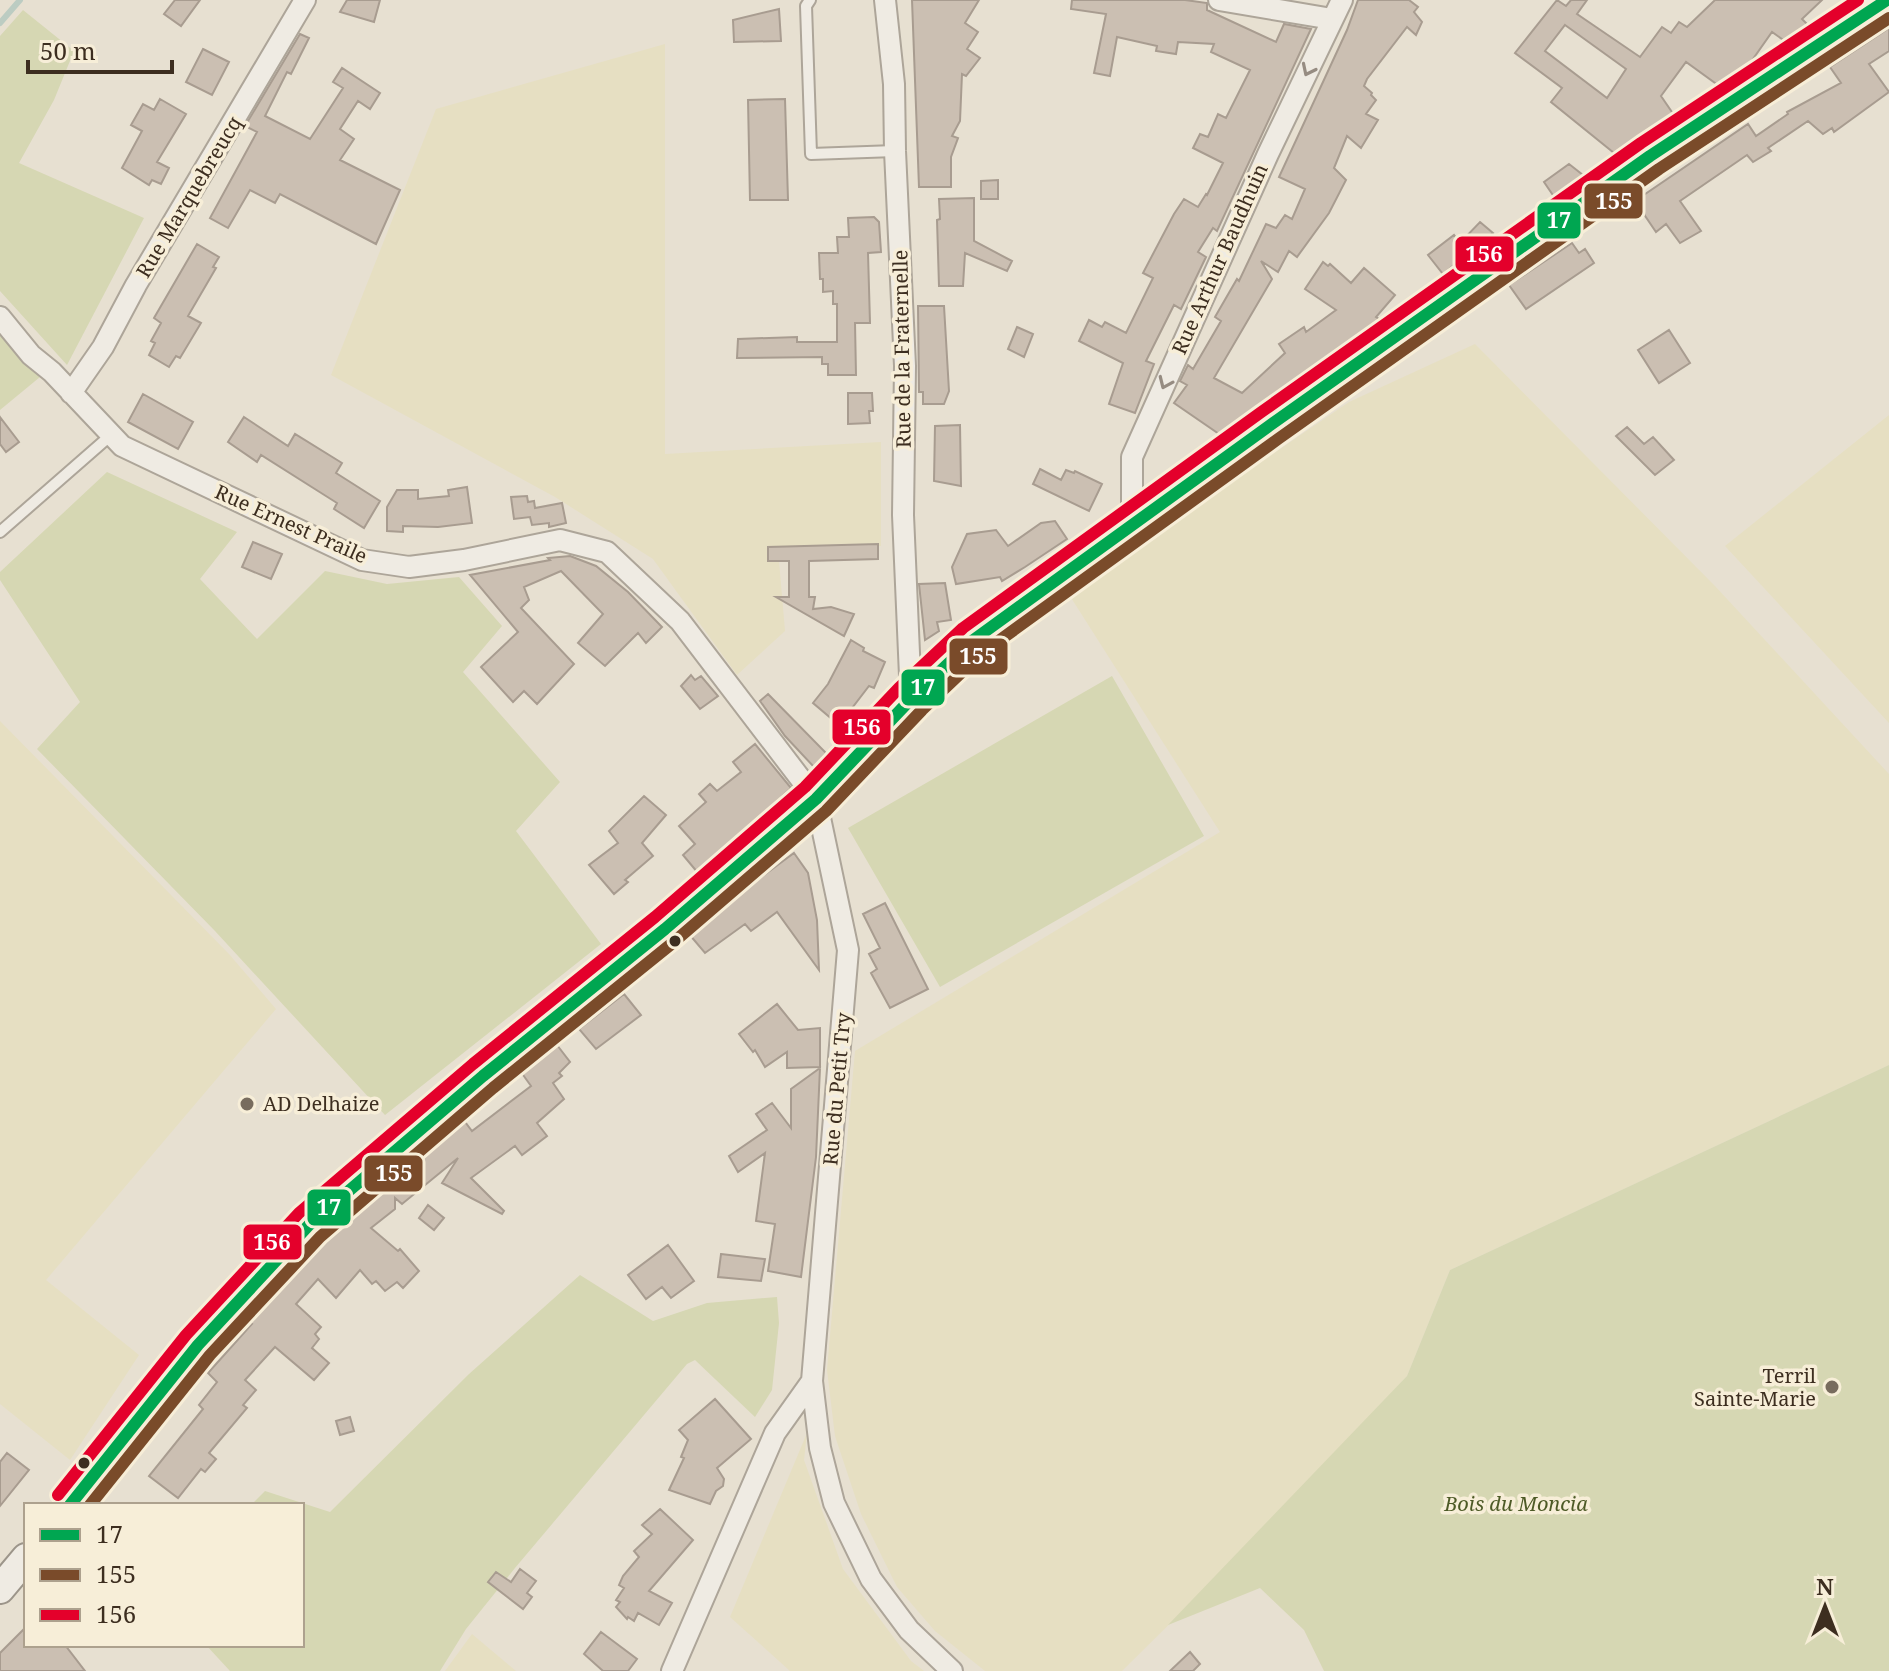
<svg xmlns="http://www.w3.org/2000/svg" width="1889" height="1671" font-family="'Noto Serif',serif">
	<rect width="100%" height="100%" fill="#e7e0d1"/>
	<path fill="#e6dfc2" d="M665 44V454L881 442V546L778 549 785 631 737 675 653 559 555 497 331 375 436 109Z
		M1475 344 1715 586 1889 774V1065L1450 1270 1407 1376 1287 1508 1122 1671H985L935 1631 897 1587 861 1514 835 1436 827 1370 855 1051 1220 832 1068 593 1349 402Z
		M1889 415V723L1725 546Z
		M0 721 229 954 276 1009 46 1280 139 1355 70 1460 0 1404Z
		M807 1433 804 1460 843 1569 911 1661 924 1671H790L730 1617Z
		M472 1634 516 1671H445Z"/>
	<path fill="#d6d7b3" d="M23 10 74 51 54 100 19 163 144 218 67 365 0 291V36Z
		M0 334 40 377 0 410Z
		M107 472 237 532 200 579 257 639 325 571 387 584 459 577 502 626 463 672 560 782 516 831 601 944 385 1115 215 931 37 749 80 702 0 580V572Z
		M1112 676 1204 836 940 987 848 828Z
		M1889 1065V1671H1324L1304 1630 1260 1588 1168 1625 1407 1376 1450 1270Z
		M580 1275 653 1321 707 1303 777 1297 779 1323 772 1390 755 1417 695 1360 687 1364 515 1568 466 1629 440 1671H230L206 1645H302V1505H251L265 1491 330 1512 469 1374Z"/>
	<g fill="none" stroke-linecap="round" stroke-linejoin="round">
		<path stroke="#bcccc2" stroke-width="6" d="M0 23 20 0"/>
	</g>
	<path fill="#cbbfb2" stroke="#a89c90" stroke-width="2" fill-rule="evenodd" d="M175 0H200L181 26 164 14Z
		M347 0H380L374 22 340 12Z
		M912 0H979L965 23 978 32 967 49 980 58 966 76 962 74 960 121 952 136 958 138 951 157V187H919Z
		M1072 0H1185L1207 3V10L1276 42 1284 24 1311 29 1217 231 1213 228 1198 252 1206 257 1181 309 1174 305 1146 361 1154 364 1135 413 1109 404 1123 363 1079 341 1089 320 1102 327 1105 322 1126 333 1153 278 1143 273 1174 214 1184 199 1198 207 1206 194 1207 195 1223 163 1193 148 1200 134 1208 137 1218 114 1226 118 1250 70 1211 52 1214 44 1178 42 1176 54 1156 51 1157 46 1117 37 1110 76 1094 73 1106 14 1071 9Z
		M1358 0H1409L1418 7 1414 12 1422 22 1416 35 1407 27 1367 79 1364 86 1372 93 1371 95 1376 100 1366 114 1378 120 1361 148 1347 136 1334 168 1346 180 1329 213 1297 257 1289 251 1278 272 1261 261 1272 279 1214 378 1242 393 1285 353 1279 344 1304 327 1306 332 1336 310 1305 289 1323 262 1328 266 1330 264 1351 283 1364 268 1395 295 1376 317 1385 323 1294 382 1222 436 1174 403 1187 385 1180 381 1188 365 1193 369 1221 321 1215 317 1237 279 1239 281 1266 224 1276 228 1285 215 1292 219 1305 189 1279 177 1347 30Z
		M1557 0 1566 6 1571 0H1587L1577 14 1640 57 1662 27 1671 33 1679 22 1687 27 1715 0H1822L1802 19 1812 29 1789 44 1772 32 1741 76 1722 88 1686 62 1661 96 1676 118 1619 157 1551 102 1562 88 1515 53ZM1565 25 1626 69 1607 98 1545 51Z
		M779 9 781 41 734 42 733 20Z
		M1889 28V51L1869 64 1889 92 1834 132 1832 128 1823 134 1808 121 1768 148 1771 151 1753 162 1747 155 1680 201 1701 231 1680 243 1666 224 1656 232 1635 201 1748 124 1756 136 1788 114 1787 112 1841 83 1830 67Z
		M300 34 309 38 291 74 287 72 265 116 310 139 343 88 333 82 342 68 380 93 370 109 358 101 340 129 354 139 340 160 400 190 376 244 280 194 275 203 250 190 228 228 210 218 257 132 245 126Z
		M203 49 229 62 212 95 186 82Z
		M160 99 186 114 157 162 169 168 161 184 152 180 149 185 122 168 142 131 131 125 143 104 154 110Z
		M785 99 788 200H750L748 100Z
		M1569 164 1588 179 1557 201 1544 182Z
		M998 180V199H981V181Z
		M974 198V241L1012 261 1007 271 965 253 963 286H939L937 220 940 219 939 199Z
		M874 217 879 222 881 252 868 253 870 323H855L856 375H828V364H822V357L737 358 738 339 797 337V342H837V304H833V291L823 292V279H820L819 253H838L837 237H849L848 218Z
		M1480 222 1493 233 1443 274 1428 255 1454 235 1460 243Z
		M1572 243 1579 253 1585 249 1594 263 1526 309 1509 285Z
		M197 244 219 257 213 267 216 268 188 316 201 323 180 358 176 356 169 367 149 355 155 343 151 341 161 323 154 318Z
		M918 306H944L949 391 944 404H923V392H919Z
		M1017 327 1033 334 1024 357 1008 349Z
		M1669 330 1690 363 1659 383 1638 350Z
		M848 393H872L873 411H869L870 423 848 424Z
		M143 394 193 422 178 449 128 422Z
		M0 417 19 442 6 452 0 444Z
		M244 417 288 446 295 434 342 463 336 473 380 501 364 528 334 509 337 503 261 455 257 462 228 442Z
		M960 425 961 486 934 481 935 426Z
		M1627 427 1644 444 1653 437 1674 460 1655 475 1616 436Z
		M1040 469 1061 480 1066 470 1074 473 1075 471 1102 484 1089 511 1033 484Z
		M467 487 472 523 438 527 403 526V532L387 531V507L397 490H418V499L449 496 448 490Z
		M527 496 528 502 534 501 535 508 562 503 566 523 549 527V523L532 525 530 517 514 519 511 497Z
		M1055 521 1067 539 1025 567 1002 581 1000 577 956 584 952 567 967 534 996 530 1008 546 1041 523Z
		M253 542 282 554 271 579 242 567Z
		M878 544V559L809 561V597H815L813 609 831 607 854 614 844 636 776 597H789V561H768V547Z
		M570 556 596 566 628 592 662 627 646 643 638 633 605 666 578 643 603 614 561 571 524 587 529 600 521 608 574 664 537 704 524 691 513 702 481 667 518 632 470 575 550 560 548 558Z
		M945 583 951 620 937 622 939 631 925 640 919 584Z
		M851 640 864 648 863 651 885 662 874 688 869 686 839 725 813 703 828 684Z
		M691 675 695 680 701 676 718 696 700 709 681 686Z
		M768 694 826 753 814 767 785 736 760 701Z
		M755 744 791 788 698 873 683 855 695 844 679 826 706 802 699 794 710 784 717 791 741 772 733 762Z
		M644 796 666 815 642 843 653 856 625 880 628 882 614 894 589 865 618 843 609 831Z
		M794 853 808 873 817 920 819 970 777 912 751 931 745 924 705 953 689 934 722 906Z
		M885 903 928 989 890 1008 871 973 877 969 869 954 880 948 863 914Z
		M624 994 641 1015 596 1049 579 1029Z
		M777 1004 798 1030 820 1028V1067L787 1068V1052L765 1067 755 1050 753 1052 739 1034Z
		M557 1045 570 1062 559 1073 562 1076 553 1083 564 1099 537 1123 547 1136 522 1155 515 1146 471 1178 504 1211 502 1214 442 1183 458 1158 402 1204 395 1198V1209L371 1228 398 1251 400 1249 419 1271 403 1288 397 1282 385 1291 376 1281 372 1284 360 1270 336 1298 318 1279 296 1304 321 1327 315 1334 319 1339 312 1348 329 1363 314 1380 275 1347 245 1380 256 1390 243 1405 247 1408 209 1453 216 1459 205 1472 201 1469 178 1498 149 1476 203 1409 199 1405 217 1382 208 1373 252 1324 245 1319 321 1237 462 1118 472 1131 531 1086 521 1072Z
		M820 1068 816 1157 801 1277 768 1271 775 1224 756 1221 765 1153 738 1172 729 1156 767 1130 756 1114 772 1103 791 1128V1089Z
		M428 1205 444 1218 434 1230 419 1218Z
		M668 1245 694 1281 671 1298 662 1287 646 1299 628 1275Z
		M721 1254 765 1259 761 1281 718 1277Z
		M715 1399 751 1439 717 1468 724 1479 723 1486 716 1491 710 1504 669 1490 684 1458 681 1457 688 1440 679 1430Z
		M350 1417 354 1431 340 1435 336 1421Z
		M7 1453 29 1470 0 1506V1462Z
		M660 1509 693 1540 649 1591 672 1603 659 1625 638 1613 634 1621 628 1617 627 1619 616 1607 620 1602 616 1600 624 1588 619 1585 623 1576 639 1557 634 1551 652 1534 642 1525Z
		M520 1569 536 1581 527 1593 532 1597 523 1609 488 1582 496 1572 511 1582Z
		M26 1627V1645H65L85 1671H0V1653Z
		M601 1632 637 1659 628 1671H603L584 1654Z
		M1190 1652 1200 1664 1193 1671H1170Z"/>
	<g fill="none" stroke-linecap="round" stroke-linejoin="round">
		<defs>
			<path id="lane" d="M810 0 806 6 811 154 895 151
				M0 532 111 435"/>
			<path id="street" d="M885 0 894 84 895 151 905 366 903 515 911 699
				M1219 0 1332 19
				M0 317 31 355 52 372 122 446 362 560 409 567 464 560 560 540 607 552 680 621 816 799 848 950 812 1381 820 1448 834 1503 871 1579 909 1630 952 1671
				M71 393 103 347 136 285 305 0
				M1132 526V457L1268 154 1342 0
				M672 1671 775 1433 812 1381"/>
			<path id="secondary" d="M70 1505 198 1345 309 1225 483 1076 665 929 816 799 911 699 972 641 1269 426 1650 156 1887 0
				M0 1589 26 1558"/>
		</defs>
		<use href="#lane" stroke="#ada599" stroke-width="14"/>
		<use href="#street" stroke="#ada599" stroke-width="24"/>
		<use href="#secondary" stroke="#9c958a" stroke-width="32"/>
		<use href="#lane" stroke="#efebe3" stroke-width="10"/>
		<use href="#street" stroke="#efebe3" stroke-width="20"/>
		<use href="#secondary" stroke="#efebe3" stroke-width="28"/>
		<defs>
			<path id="bus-1" d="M70 1505 198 1345 309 1225 483 1076 665 929 816 799 911 699 972 641 1269 426 1650 156 1887 0"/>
			<path id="bus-2" d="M90 1505 210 1355 320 1237 493 1088 675 941 826 811 922 710 982 653 1278 439 1659 169 1889 18"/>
			<path id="bus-3" d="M58 1495 186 1335 299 1213 473 1064 655 917 805 787 899 688 963 628 1260 413 1641 143 1858 0"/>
		</defs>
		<use href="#bus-1" stroke="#f7eed8" stroke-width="18"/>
		<use href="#bus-2" stroke="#f7eed8" stroke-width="18"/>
		<use href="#bus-3" stroke="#f7eed8" stroke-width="18"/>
		<use href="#bus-1" stroke="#00a651" stroke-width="12"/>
		<use href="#bus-2" stroke="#7a4b2a" stroke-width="12"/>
		<use href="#bus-3" stroke="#e4002b" stroke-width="12"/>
	</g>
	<defs><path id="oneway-chevron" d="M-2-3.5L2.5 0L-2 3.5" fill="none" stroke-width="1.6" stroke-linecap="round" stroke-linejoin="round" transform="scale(2)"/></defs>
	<g stroke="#968c82">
		<use href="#oneway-chevron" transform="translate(1308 70) rotate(116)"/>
		<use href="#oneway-chevron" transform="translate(1165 383) rotate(114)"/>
	</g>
	<g fill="#3d2e20" stroke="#f7eed8" stroke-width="3">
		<circle cx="675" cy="941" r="7"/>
		<circle cx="84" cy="1463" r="7"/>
	</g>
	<g fill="#786c5e" stroke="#f7eed8" stroke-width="3">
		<circle cx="247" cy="1104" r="8"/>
		<circle cx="1832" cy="1387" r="8"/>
	</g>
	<g text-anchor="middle" stroke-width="7" stroke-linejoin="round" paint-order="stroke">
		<g font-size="20" fill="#3d2e20" stroke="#f7eed8">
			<text transform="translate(189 197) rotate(-59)" y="7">Rue Marquebreucq</text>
			<text transform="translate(1220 259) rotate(-66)" y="7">Rue Arthur Baudhuin</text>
			<text transform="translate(902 349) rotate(-91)" y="7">Rue de la Fraternelle</text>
			<text transform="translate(291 524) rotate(24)" y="7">Rue Ernest Praile</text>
			<text transform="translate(837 1089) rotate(-85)" y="7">Rue du Petit Try</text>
		</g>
		<g font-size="20" fill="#3d2e20" stroke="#f7eed8" text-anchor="start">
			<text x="263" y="1111">AD Delhaize</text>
			<text x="1816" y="1383" text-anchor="end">Terril<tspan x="1816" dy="23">Sainte-Marie</tspan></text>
		</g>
		<g font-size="20" font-style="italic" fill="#4d5a26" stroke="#f7eed8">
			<text x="1516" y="1511">Bois du Moncia</text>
		</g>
	</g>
	<g stroke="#f7eed8" stroke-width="3">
		<rect x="1583" y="182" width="61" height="38" rx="8" fill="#7a4b2a"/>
		<rect x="1536" y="201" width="46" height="39" rx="8" fill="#00a651"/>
		<rect x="1454" y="235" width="61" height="38" rx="8" fill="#e4002b"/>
		<rect x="948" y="637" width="61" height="39" rx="8" fill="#7a4b2a"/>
		<rect x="900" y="668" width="46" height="39" rx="8" fill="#00a651"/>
		<rect x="831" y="708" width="61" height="38" rx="8" fill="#e4002b"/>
		<rect x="363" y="1154" width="61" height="39" rx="8" fill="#7a4b2a"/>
		<rect x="306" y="1188" width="46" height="39" rx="8" fill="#00a651"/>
		<rect x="242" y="1223" width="61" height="38" rx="8" fill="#e4002b"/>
	</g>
	<g font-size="22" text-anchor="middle" font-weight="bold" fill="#fff">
		<text x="1614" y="209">155</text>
		<text x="1559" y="228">17</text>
		<text x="1484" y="262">156</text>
		<text x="978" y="664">155</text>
		<text x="923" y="695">17</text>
		<text x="862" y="735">156</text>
		<text x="394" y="1181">155</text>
		<text x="329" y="1215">17</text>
		<text x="272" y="1250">156</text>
	</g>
	<rect x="24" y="1503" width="280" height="144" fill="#f7eed8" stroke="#ada18e" stroke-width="2"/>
	<rect x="40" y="1529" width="40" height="12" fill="#00a651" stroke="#ada18e" stroke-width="2"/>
	<text x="96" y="1543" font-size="24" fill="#3d2e20">17</text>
	<rect x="40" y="1569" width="40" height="12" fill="#7a4b2a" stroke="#ada18e" stroke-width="2"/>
	<text x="96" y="1583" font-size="24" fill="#3d2e20">155</text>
	<rect x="40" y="1609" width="40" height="12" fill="#e4002b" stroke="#ada18e" stroke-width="2"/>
	<text x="96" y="1623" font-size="24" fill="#3d2e20">156</text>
	<g transform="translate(1825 1607)" stroke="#f7eed8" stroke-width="6" paint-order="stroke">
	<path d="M0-6L14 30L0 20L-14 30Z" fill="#3d2e20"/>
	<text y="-12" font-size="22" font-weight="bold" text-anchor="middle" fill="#3d2e20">N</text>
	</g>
	<path d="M28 60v12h144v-12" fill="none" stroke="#3d2e20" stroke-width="4"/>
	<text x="40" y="60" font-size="24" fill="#3d2e20" stroke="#f7eed8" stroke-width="6" paint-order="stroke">50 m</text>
</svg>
